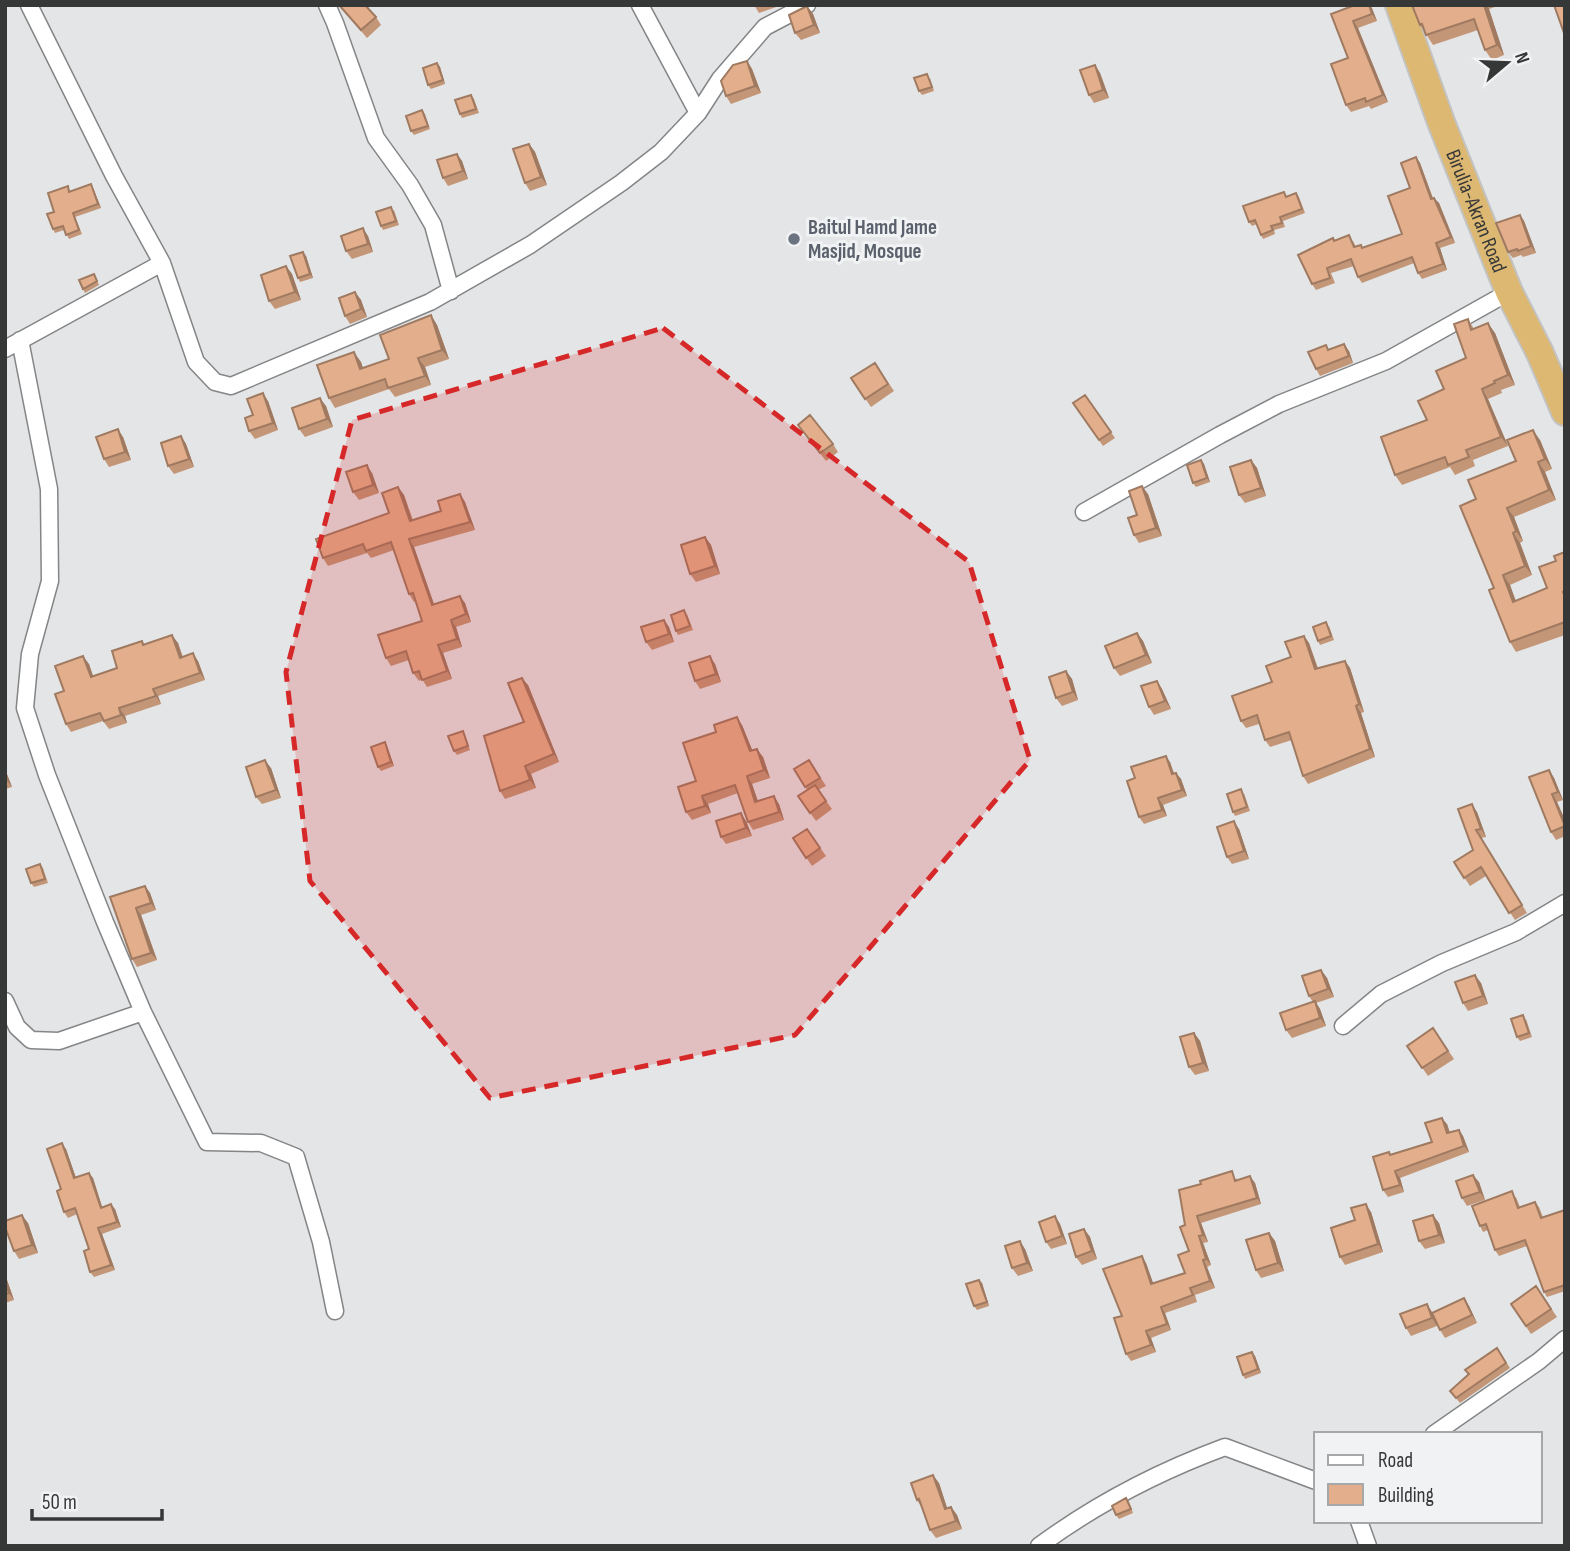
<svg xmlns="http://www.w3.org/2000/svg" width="1570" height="1551" font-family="'Sofia Sans Condensed',sans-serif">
	<rect width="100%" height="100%" fill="#e4e5e6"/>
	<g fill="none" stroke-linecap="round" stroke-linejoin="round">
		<defs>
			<path id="minor" d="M29 5 114 176 162 263 196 362 215 382 231 386 430 302 530 245 621 183 661 152 698 113 720 79 765 27 807 5
				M327 5 335 23 376 138 410 185 433 225 451 291
				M640 5 698 113
				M20 340 49 489 50 581 30 654 25 708 47 775 105 922 143 1012 207 1142 261 1143 296 1157 321 1242 335 1311
				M5 349 162 263
				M1084 512 1220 435 1279 404 1386 361 1509 292
				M5 1001 17 1027 31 1040 59 1041 143 1012
				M1343 1026 1381 994 1442 963 1516 932 1565 903
				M1434 1434 1539 1361 1565 1339
				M1359 1521 1368 1546
				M1039 1546C1096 1504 1160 1471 1225 1447L1316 1481"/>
			<g id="trunk">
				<path id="s1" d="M1399 5 1441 122 1509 292 1540 353 1565 412"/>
			</g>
		</defs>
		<use href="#minor" stroke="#848586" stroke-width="19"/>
		<use href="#trunk" stroke="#c3c3c3" stroke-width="30"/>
		<use href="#minor" stroke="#fff" stroke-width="16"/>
		<use href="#trunk" stroke="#dcb872" stroke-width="26"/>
	</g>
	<path fill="#c39678" d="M339 5 376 17 381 25 367 38Z
		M754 5H782L759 13Z
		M1355 5H1370L1377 21 1358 28 1388 102 1371 109 1369 106 1351 112 1346 105 1348 58Z
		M1412 5H1494L1495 7 1489 9 1504 55 1492 60 1485 50 1478 30 1433 45 1420 25Z
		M807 6 813 14 820 33 801 40 795 33Z
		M747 61 752 69 761 93 731 104 726 96Z
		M437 63 440 67 445 84 431 89 428 85Z
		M1095 65 1100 73 1109 98 1094 103 1089 95Z
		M930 78 934 91 922 95 919 91Z
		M471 95 474 99 479 113 462 118 460 114Z
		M422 110 425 114 430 129 414 135 411 131Z
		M529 144 535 152 547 185 530 191 525 183Z
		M457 154 462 161 468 179 448 186 443 178Z
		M1416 157 1420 163 1433 198 1439 203 1455 243 1440 248 1447 270 1422 279 1418 273 1414 263 1362 283 1358 277 1354 266 1331 273 1335 283 1316 290 1312 284 1334 240 1353 241 1356 247 1361 245 1363 248 1402 234Z
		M91 184 93 188 101 208 75 217 82 234 69 239 64 230 55 233 53 229 54 212 71 191Z
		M1296 193 1299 197 1305 213 1283 221 1285 227 1274 230 1275 234 1263 239 1261 235 1257 224 1252 226 1249 222 1287 196Z
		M394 210 399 225 383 230 381 226Z
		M1520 215 1524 221 1536 253 1523 257 1521 255 1513 258 1508 252Z
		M368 236 373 252 352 259 346 251Z
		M306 256 313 278 300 282 298 278Z
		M286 266 292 274 301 300 275 309 269 301Z
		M94 274 99 285 85 293 83 289Z
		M355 292 361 300 367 317 350 324 345 316Z
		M431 315 437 325 449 359 425 367 431 385 395 397 389 389 335 408 329 398 361 362 363 368 389 359Z
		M1468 319 1474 329 1495 333 1515 385 1501 390 1502 393 1488 399 1508 446 1473 460 1475 466 1455 475 1450 467 1402 485 1395 475 1427 420 1444 389 1466 358Z
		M1329 350 1349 351 1353 363 1320 376 1316 369Z
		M875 363 894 391 871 407 851 378Z
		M1085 395 1115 438 1103 446 1073 403Z
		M268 401 278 430 255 439 249 431 253 415Z
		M326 406 333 427 305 437 299 429Z
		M798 425 833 444 838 452 826 461Z
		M181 436 186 444 194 467 174 474 168 466Z
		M123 437 131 460 109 467 104 459Z
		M1540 440 1552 469 1545 472 1556 500 1514 517 1523 541 1520 543 1532 575 1510 585 1515 601 1547 588 1556 561 1565 552V635L1516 652 1510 642 1494 588 1476 499 1516 461Z
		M1201 460 1204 464 1210 482 1196 487 1193 483Z
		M1251 460 1257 468 1266 496 1245 503 1239 495Z
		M372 473 379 493 359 500 353 492Z
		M398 487 404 495 413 520 441 511 460 494 465 502 475 530 414 547 434 604 465 603 471 622 456 627 462 647 443 653 452 679 427 687 422 679 419 681 413 673 409 660 391 666 386 658 422 621 416 601 414 602 409 594 394 550 371 558 367 553 328 566 323 558 389 513Z
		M1148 494 1162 536 1139 543 1134 535 1137 515Z
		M705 537 711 545 720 574 696 582 690 574Z
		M687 614 693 630 678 635 676 631Z
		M664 620 669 627 674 642 652 650 646 642Z
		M1329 626 1334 640 1320 645 1318 641Z
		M1137 633 1143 641 1152 663 1120 676 1114 668Z
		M1304 636 1309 643 1318 668 1345 661 1350 668 1364 712 1361 713 1375 757 1308 784 1303 776 1292 740 1270 747 1265 740 1259 724 1246 728 1241 721 1291 657Z
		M142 641 144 644 178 643 183 657 198 661 205 680 158 696 161 704 125 716 127 723 109 729 103 721 71 732 66 724 64 691 89 664 93 676 117 668Z
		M715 664 721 682 700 689 695 681Z
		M1066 671 1072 679 1078 700 1062 706 1056 698Z
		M1157 681 1162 689 1171 709 1154 715 1149 707Z
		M528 685 559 762 531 774 536 788 505 799 500 791 524 722Z
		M742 725 752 751 763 757 770 778 752 784 758 802 779 804 784 820 753 830 748 822 738 793 708 804 711 813 692 820 686 812 696 781Z
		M463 731 465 735 470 750 457 755 454 751Z
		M385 742 387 746 394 766 381 771 378 767Z
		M809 760 826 786 818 790 832 809 816 821 798 796 807 790 794 769Z
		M1170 762 1174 773H1176L1181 779 1187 796 1163 805 1167 816 1144 824 1139 817 1135 778Z
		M271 768 281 798 262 804 256 797Z
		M5 769 12 787 5 789Z
		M1549 770 1554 778 1563 800 1557 802 1565 820V836L1556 840 1551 832Z
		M1244 793 1250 811 1235 816 1233 812Z
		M1477 812 1486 837 1481 838 1527 913 1515 920 1486 876 1470 886 1454 862 1473 850Z
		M746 821 752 836 726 844 721 837Z
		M807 829 826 856 812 866 793 838Z
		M1239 829 1249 859 1232 864 1227 857Z
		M40 864 43 868 48 883 34 887 31 883Z
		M145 886 150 893 156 910 141 915 157 960 137 967 132 959 110 897Z
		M1321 970 1327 978 1334 997 1316 1003 1320 1009 1326 1026 1292 1038 1286 1030 1313 1002 1309 996Z
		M1481 983 1488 1004 1468 1011 1463 1003Z
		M1526 1019 1532 1037 1520 1041 1517 1037Z
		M1433 1028 1454 1059 1428 1076 1407 1046Z
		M1194 1033 1200 1041 1209 1071 1195 1075 1189 1067Z
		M1447 1124 1450 1133 1459 1130 1463 1136 1469 1152 1400 1178 1404 1192 1388 1197 1383 1190 1391 1154 1432 1142Z
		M66 1149 76 1178H93L102 1207 115 1209 121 1227 102 1234 115 1270 94 1277 90 1272 89 1249 77 1214 68 1218 64 1212 61 1189Z
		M1237 1178V1180L1255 1183 1261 1204 1201 1223 1208 1242 1203 1243 1211 1265 1207 1267 1215 1288 1195 1295 1197 1302 1165 1313 1171 1330 1151 1338 1156 1352 1131 1361 1126 1354 1122 1316 1146 1263 1153 1284 1185 1273 1189 1251 1185 1225Z
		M1479 1182 1485 1200 1467 1206 1462 1198Z
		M1516 1197 1520 1207 1535 1202 1539 1207 1543 1217 1565 1210V1291L1547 1297 1544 1292 1527 1246 1499 1256 1495 1250 1488 1230 1483 1232 1480 1226Z
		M1371 1212 1383 1252 1345 1265 1340 1257 1355 1220Z
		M1055 1216 1060 1224 1067 1244 1051 1249 1046 1242Z
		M28 1223 38 1253 19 1259 14 1251Z
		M1439 1223 1445 1243 1425 1249 1419 1241Z
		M1084 1229 1090 1237 1097 1259 1082 1265 1076 1257Z
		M1269 1233 1275 1241 1284 1271 1261 1278 1256 1270Z
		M1025 1249 1033 1271 1018 1276 1012 1268Z
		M5 1275 14 1300 5 1303Z
		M979 1280 982 1283 989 1306 977 1310 974 1306Z
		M1536 1286 1557 1317 1531 1334 1511 1304Z
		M1469 1306 1477 1323 1445 1338 1440 1330 1434 1316 1437 1326 1411 1336 1406 1328 1432 1313Z
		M1497 1348 1510 1368 1460 1403 1450 1391Z
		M1255 1356 1261 1373 1245 1379 1243 1375Z
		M939 1483 947 1508 951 1507 957 1515 962 1529 936 1538 930 1530 922 1508 917 1500Z
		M1129 1502 1133 1513 1119 1519 1116 1515Z"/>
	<path fill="#9f7a61" d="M1369 5H1370L1372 8 1377 21 1372 14Z
		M1484 5H1487L1489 9 1504 55 1497 45Z
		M807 6 813 14 820 33 814 25Z
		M1353 21 1358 28 1388 102 1383 95Z
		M747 61 752 69 761 93 755 86Z
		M437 63 440 67 445 84 443 80Z
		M1095 65 1100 73 1109 98 1103 90Z
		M529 144 535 152 547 185 541 177Z
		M457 154 462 161 468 179 463 171Z
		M1416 157 1420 163 1435 205 1431 199Z
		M91 184 93 188 101 208 98 204Z
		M1434 198 1439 203 1455 243 1451 237Z
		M1520 215 1524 221 1536 253 1531 246Z
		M363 228 368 236 373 252 368 244Z
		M1436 243 1440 248 1447 270 1443 264Z
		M303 252 306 256 313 278 310 274Z
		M286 266 292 274 301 300 295 292Z
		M355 292 361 300 367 317 361 309Z
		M431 315 437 325 449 359 442 350Z
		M1488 323 1495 333 1515 385 1508 375Z
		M1344 344 1349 351 1353 363 1349 356Z
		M354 352 361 362 366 378 360 369Z
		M418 358 425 367 431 385 425 376Z
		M1482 389 1488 399 1508 446 1501 437Z
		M263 393 268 401 278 430 273 423Z
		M320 398 326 406 333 427 327 419Z
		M118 429 123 437 131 460 125 452Z
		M1533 430 1540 440 1552 469 1545 459Z
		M181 436 186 444 194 467 189 459Z
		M1201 460 1204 464 1210 482 1207 478Z
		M1251 460 1257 468 1266 496 1261 488Z
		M1538 462 1545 472 1556 500 1549 490Z
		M367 465 372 473 379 493 373 485Z
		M1142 486 1148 494 1162 536 1156 528Z
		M398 487 404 495 415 529 410 521Z
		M460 494 465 502 475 530 470 522Z
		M1507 508 1514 517 1523 541 1516 531Z
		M1513 533 1520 543 1532 575 1525 566Z
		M705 537 711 545 720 574 715 566Z
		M409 539 414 547 437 613 432 605Z
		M1503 575 1510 585 1520 612 1513 602Z
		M460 596 465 603 471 622 466 614Z
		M451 620 456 627 462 647 457 639Z
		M664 620 669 627 674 642 669 634Z
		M1137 633 1143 641 1152 663 1146 655Z
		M172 635 178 643 185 666 180 658Z
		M1304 636 1309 643 1320 676 1315 669Z
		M438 645 443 653 452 679 447 671Z
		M193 653 198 661 205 680 200 673Z
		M83 656 89 664 96 685 91 677Z
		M710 656 715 664 721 682 716 674Z
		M1345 661 1350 668 1364 712 1359 704Z
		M1066 671 1072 679 1078 700 1073 692Z
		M522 678 528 685 559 762 554 754Z
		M1157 681 1162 689 1171 709 1165 701Z
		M153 689 158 696 161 704 156 696Z
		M1356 706 1361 713 1375 757 1370 749Z
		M119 708 125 716 127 723 121 715Z
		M737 717 742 725 756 759 750 751Z
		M385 742 387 746 394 766 391 762Z
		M757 749 763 757 770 778 764 770Z
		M1166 756 1170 762 1176 781 1172 774Z
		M265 760 271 768 281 798 276 790Z
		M525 766 531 774 536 788 530 780Z
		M5 769 12 787 6 779Z
		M1549 770 1554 778 1563 800 1558 792Z
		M1176 773 1181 779 1187 796 1182 790Z
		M747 776 752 784 761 810 755 802Z
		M1552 794 1557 802 1565 820V826Z
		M702 796 708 804 711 813 705 806Z
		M774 796 779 804 784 820 779 812Z
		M1158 798 1163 805 1167 816 1162 810Z
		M1472 804 1477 812 1486 837 1481 829Z
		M741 813 746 821 752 836 746 828Z
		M1234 821 1239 829 1249 859 1244 851Z
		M145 886 150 893 156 910 151 903Z
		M136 908 141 915 157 960 151 953Z
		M1321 970 1327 978 1334 997 1328 989Z
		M1475 975 1481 983 1488 1004 1483 996Z
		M1315 1001 1320 1009 1326 1026 1320 1018Z
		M1194 1033 1200 1041 1209 1071 1203 1063Z
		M1442 1118 1447 1124 1452 1140 1447 1133Z
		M1459 1130 1463 1136 1469 1152 1464 1146Z
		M62 1143 66 1149 78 1184 74 1178Z
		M1395 1171 1400 1178 1404 1192 1400 1185Z
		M89 1173 93 1178 104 1213 101 1208Z
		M1473 1175 1479 1182 1485 1200 1480 1192Z
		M1250 1176 1255 1183 1261 1204 1257 1198Z
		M111 1204 115 1209 121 1227 117 1222Z
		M1366 1204 1371 1212 1383 1252 1378 1244Z
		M22 1215 28 1223 38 1253 32 1245Z
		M1433 1215 1439 1223 1445 1243 1439 1235Z
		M1055 1216 1060 1224 1067 1244 1062 1236Z
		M1197 1216 1201 1223 1208 1242 1203 1235Z
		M98 1228 102 1234 115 1270 111 1265Z
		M1084 1229 1090 1237 1097 1259 1092 1251Z
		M1269 1233 1275 1241 1284 1271 1278 1263Z
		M1199 1236 1203 1243 1211 1265 1206 1259Z
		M1020 1241 1025 1249 1033 1271 1027 1263Z
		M1142 1256 1146 1263 1156 1291 1151 1284Z
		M1203 1260 1207 1267 1215 1288 1210 1281Z
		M5 1275 6 1277 14 1300 9 1293 5 1283Z
		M979 1280 982 1283 989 1306 987 1302Z
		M1464 1298 1469 1306 1477 1323 1472 1315Z
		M1427 1304 1432 1312 1437 1326 1432 1318Z
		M1161 1307 1165 1313 1171 1330 1167 1324Z
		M1146 1331 1151 1338 1156 1352 1151 1345Z
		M1252 1352 1255 1356 1261 1373 1258 1369Z
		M933 1475 939 1483 950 1517 945 1509Z
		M951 1507 957 1515 962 1529 956 1521Z"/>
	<path fill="#e3ae8b" stroke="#9f7a61" stroke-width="2" d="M339 5H365L376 17 361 30Z
		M1355 5H1369L1372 14 1353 21 1383 95 1366 102 1365 98 1346 105 1331 64 1348 58 1331 14Z
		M1412 5H1484L1497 45 1485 50 1474 19 1426 35 1422 24 1420 25Z
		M1554 5H1565V33H1564Z
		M807 6 814 25 795 33 789 15Z
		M747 61 755 86 726 96 721 81 733 65Z
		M437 63 443 80 428 85 423 68Z
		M1095 65 1103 90 1089 95 1080 70Z
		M927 74 932 87 919 91 914 78Z
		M471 95 476 109 460 114 455 100Z
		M422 110 428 126 411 131 406 116Z
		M529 144 541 177 525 183 513 149Z
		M457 154 463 171 443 178 437 160Z
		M1416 157 1431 199 1434 198 1451 237 1436 243 1443 264 1418 273 1412 257 1358 277 1351 259 1327 268 1330 278 1312 284 1298 255 1333 238 1334 241 1349 235 1354 247 1361 245 1362 248 1402 234 1388 196 1410 188 1401 163Z
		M91 184 98 204 73 213 79 230 66 235 63 226 53 229 47 214 54 212 48 193 68 186 69 192Z
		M1284 192 1286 197 1296 193 1302 209 1280 217 1282 223 1271 226 1273 230 1261 235 1255 220 1249 222 1243 206Z
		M391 207 396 221 381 226 376 212Z
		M1520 215 1531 246 1518 251 1517 249 1508 252 1496 223Z
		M363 228 368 244 346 251 341 236Z
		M303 252 310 274 298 278 290 256Z
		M286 266 295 292 269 301 261 275Z
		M94 274 97 281 83 289 79 280Z
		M355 292 361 309 345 316 339 298Z
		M431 315 442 350 418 358 425 376 388 388 385 379 329 398 317 365 354 352 360 369 389 359 380 335Z
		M1468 319 1471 330 1488 323 1508 375 1494 381 1495 383 1482 389 1501 437 1466 450 1469 457 1448 465 1445 457 1395 475 1381 437 1427 420 1418 401 1444 389 1436 371 1466 358 1454 324Z
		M1344 344 1349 356 1316 369 1308 352 1326 345 1328 350Z
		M875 363 888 384 865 399 851 378Z
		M263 393 273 423 249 431 245 418 253 415 247 399Z
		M1085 395 1111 432 1099 440 1073 403Z
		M320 398 327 419 299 429 292 408Z
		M810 415 833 444 820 453 798 425Z
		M118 429 125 452 104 459 96 437Z
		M1533 430 1545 459 1538 462 1549 490 1507 508 1516 531 1513 533 1525 566 1503 575 1513 602 1547 588 1539 567 1556 561 1554 556 1565 552V591L1563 592 1565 596V622L1510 642 1489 590 1494 588 1460 506 1476 499 1468 480 1516 461 1507 440Z
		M181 436 189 459 168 466 161 443Z
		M1201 460 1207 478 1193 483 1187 465Z
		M1251 460 1261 488 1239 495 1230 467Z
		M367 465 373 485 353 492 346 472Z
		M1142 486 1156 528 1134 535 1128 518 1137 515 1129 491Z
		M398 487 410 521 441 511 438 501 460 494 470 522 409 539 432 605 460 596 466 614 451 620 457 639 438 645 447 671 422 680 419 671 413 673 406 651 386 658 378 635 422 621 413 593 409 594 391 542 366 551 363 544 323 558 316 539 389 513 382 493Z
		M705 537 715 566 690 574 681 545Z
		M684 610 690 626 676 631 671 615Z
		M664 620 669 634 646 642 641 627Z
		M1326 622 1331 636 1318 641 1313 627Z
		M1137 633 1146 655 1114 668 1105 646Z
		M172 635 180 658 193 653 200 673 153 689 156 696 119 708 121 715 104 721 100 713 66 724 55 694 64 691 55 666 83 656 91 677 117 668 112 651 142 641 143 645Z
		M1304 636 1315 669 1345 661 1359 704 1356 706 1370 749 1303 776 1289 732 1265 740 1257 715 1241 721 1232 696 1272 682 1266 666 1291 657 1285 642Z
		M710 656 716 674 695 681 689 663Z
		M1066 671 1073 692 1056 698 1049 677Z
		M522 678 554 754 525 766 530 780 500 791 484 736 524 722 508 683Z
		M1157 681 1165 701 1149 707 1141 686Z
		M737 717 750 751 757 749 764 770 747 776 755 802 774 796 779 812 748 822 735 785 702 796 705 806 686 812 678 787 696 781 683 743 716 732 714 725Z
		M463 731 468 746 454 751 448 736Z
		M385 742 391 762 378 767 371 747Z
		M1166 756 1172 774 1176 773 1182 790 1158 798 1162 810 1139 817 1127 781 1135 778 1131 767Z
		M265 760 276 790 256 797 246 767Z
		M809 760 820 778 805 787 794 769Z
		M1549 770 1558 792 1552 794 1565 826 1551 832 1529 777Z
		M815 785 826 801 810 813 798 796Z
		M1241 789 1247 807 1233 812 1227 794Z
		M1472 804 1481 829 1476 830 1522 905 1509 913 1481 867 1464 878 1454 862 1473 850 1458 809Z
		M741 813 746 828 721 837 716 821Z
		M1234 821 1244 851 1227 857 1217 827Z
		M807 829 820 848 806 858 793 838Z
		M40 864 45 879 31 883 26 869Z
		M145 886 151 903 136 908 151 953 132 959 110 897Z
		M1321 970 1328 989 1309 996 1302 976Z
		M1475 975 1483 996 1463 1003 1455 982Z
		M1315 1001 1320 1018 1286 1030 1280 1013Z
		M1523 1015 1529 1033 1517 1037 1511 1019Z
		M1433 1028 1448 1051 1422 1068 1407 1046Z
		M1194 1033 1203 1063 1189 1067 1180 1037Z
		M1442 1118 1447 1133 1459 1130 1464 1146 1395 1171 1400 1185 1383 1190 1373 1157 1389 1152 1390 1155 1432 1142 1425 1123Z
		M62 1143 74 1178 89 1173 101 1208 111 1204 117 1222 98 1228 111 1265 90 1272 84 1251 89 1249 75 1208 64 1212 57 1191 61 1189 47 1149Z
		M1232 1171 1235 1181 1250 1176 1257 1198 1197 1216 1203 1235 1199 1236 1206 1259 1203 1260 1210 1281 1190 1288 1193 1295 1161 1307 1167 1324 1146 1331 1151 1345 1126 1354 1114 1318 1122 1316 1103 1269 1142 1256 1151 1284 1185 1273 1178 1255 1189 1251 1180 1227 1185 1225 1179 1190 1201 1184 1200 1181Z
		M1473 1175 1480 1192 1462 1198 1456 1181Z
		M1512 1191 1518 1208 1535 1202 1541 1218 1565 1210V1285L1544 1292 1525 1240 1495 1250 1486 1224 1480 1226 1472 1206Z
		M1366 1204 1378 1244 1340 1257 1331 1228 1355 1220 1351 1208Z
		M22 1215 32 1245 14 1251 5 1227V1221Z
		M1433 1215 1439 1235 1419 1241 1413 1221Z
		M1055 1216 1062 1236 1046 1242 1039 1222Z
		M1084 1229 1092 1251 1076 1257 1069 1234Z
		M1269 1233 1278 1263 1256 1270 1246 1240Z
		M1020 1241 1027 1263 1012 1268 1005 1246Z
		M979 1280 987 1302 974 1306 966 1284Z
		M5 1283 9 1293 5 1294Z
		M1536 1286 1551 1309 1526 1326 1511 1304Z
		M1464 1298 1472 1315 1440 1330 1432 1313Z
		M1427 1304 1432 1318 1406 1328 1400 1314Z
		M1497 1348 1506 1363 1456 1398 1450 1391 1469 1374 1465 1370Z
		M1252 1352 1258 1369 1243 1375 1237 1357Z
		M933 1475 945 1509 951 1507 956 1521 930 1530 919 1499 917 1500 911 1483Z
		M1126 1498 1131 1509 1116 1515 1112 1506Z"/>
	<path fill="#d62828" fill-opacity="0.2" stroke="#d62828" stroke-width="5" stroke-dasharray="14 9" stroke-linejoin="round" d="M663 328 969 562 1030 760 795 1035 490 1098 310 881 286 672 352 420Z"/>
	<circle fill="#6b7280" stroke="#f1f2f3" stroke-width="2.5" cx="794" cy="239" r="7"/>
	<g text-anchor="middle" stroke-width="6" stroke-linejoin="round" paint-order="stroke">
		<g font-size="21" fill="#363737" stroke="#f1f2f3">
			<text dy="7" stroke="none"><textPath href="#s1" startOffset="220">Birulia-Akran Road</textPath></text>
		</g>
		<g font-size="21" font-weight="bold" fill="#5b616d" stroke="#f1f2f3" text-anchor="start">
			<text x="808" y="234">Baitul Hamd Jame<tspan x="808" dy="24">Masjid, Mosque</tspan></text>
		</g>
	</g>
	<rect width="1570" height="1551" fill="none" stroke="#363737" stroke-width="14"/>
	<rect x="1314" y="1432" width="228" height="91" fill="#f1f2f3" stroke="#a6a7a8" stroke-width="2"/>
	<rect x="1328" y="1455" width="35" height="10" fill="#ffffff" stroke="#a6a7a8" stroke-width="2"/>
	<text x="1378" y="1467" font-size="21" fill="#363737">Road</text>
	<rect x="1328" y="1484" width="35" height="21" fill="#e3ae8b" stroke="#a6a7a8" stroke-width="2"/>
	<text x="1378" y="1502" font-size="21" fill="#363737">Building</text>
	<g transform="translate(1507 63) rotate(71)" stroke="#f1f2f3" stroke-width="5" paint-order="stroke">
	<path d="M0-5L12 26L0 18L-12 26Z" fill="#363737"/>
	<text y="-10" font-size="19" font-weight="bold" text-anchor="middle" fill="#363737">N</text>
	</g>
	<path d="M32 1509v10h130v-10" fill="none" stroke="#363737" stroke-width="3.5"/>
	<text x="42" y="1509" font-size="21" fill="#363737" stroke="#f1f2f3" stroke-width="5" paint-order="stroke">50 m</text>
</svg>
